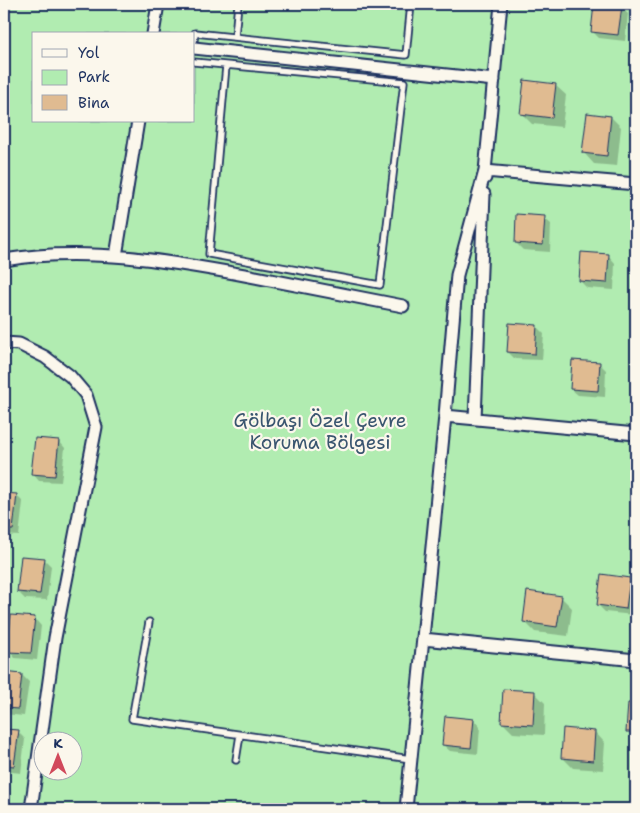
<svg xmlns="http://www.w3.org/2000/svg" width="640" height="813" font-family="'Shantell Sans',sans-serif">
	<rect width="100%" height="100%" fill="#fbf7ec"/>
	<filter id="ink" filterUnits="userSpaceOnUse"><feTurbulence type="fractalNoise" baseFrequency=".02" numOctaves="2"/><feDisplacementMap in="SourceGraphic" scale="10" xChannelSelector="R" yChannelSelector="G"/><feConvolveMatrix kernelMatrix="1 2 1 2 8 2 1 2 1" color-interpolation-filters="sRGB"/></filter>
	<g filter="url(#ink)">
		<path fill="#b1ecb1" stroke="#668e88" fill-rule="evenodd" d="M4 4H636V809H4ZM34 34H194V121H34ZM42 740H72V770H42Z"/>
		<path fill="#0003" d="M595 4 621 7 628 14 625 41 599 38 592 31Z
			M555 85 566 95 562 127 532 124 521 113Z
			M611 117 621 127 617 166 594 164 584 153Z
			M544 218 551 224 550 252 523 250 516 243Z
			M609 256 615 263 614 290 587 288 580 281Z
			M537 327 544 334 542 360 515 359 508 352Z
			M599 363 606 370 605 397 578 395 571 389Z
			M59 441 65 448 61 482 39 481 33 474Z
			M4 494 16 495 23 502 19 536 4 535Z
			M44 559 51 566 47 600 25 599 18 592Z
			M630 579 636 586 633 615 605 612 598 605Z
			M561 597 572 608 568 636 535 632 524 621Z
			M35 619 41 626 37 660 15 658 9 651Z
			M4 673 22 675 29 682 24 716 4 714Z
			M535 693 545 703 544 735 513 733 502 722Z
			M629 704 636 705V738L627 731Z
			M474 720 480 727 478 754 450 751 443 745Z
			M4 730 18 732 25 739 21 773 4 771Z
			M595 732 605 743 603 770 573 768 562 757Z"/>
		<path fill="#e0bb91" stroke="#1b2f5e" d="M594 4 622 6 618 35 591 32Z
			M524 80 556 84 552 118 520 114Z
			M587 113 611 116 607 156 582 153Z
			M516 214 545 216 543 245 515 243Z
			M581 252 609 254 607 283 579 281Z
			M509 323 537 325 535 354 507 352Z
			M572 360 600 362 598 391 570 389Z
			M35 438 59 440 55 476 31 474Z
			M4 493 17 494 13 530H4Z
			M21 556 45 558 40 594 17 592Z
			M601 574 630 578 626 609 597 605Z
			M527 591 562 596 557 627 523 622Z
			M11 615 35 617 31 653 7 652Z
			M4 672 22 674 18 709 4 708Z
			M503 689 535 691 533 725 501 723Z
			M628 703H636V732H626Z
			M445 716 474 719 471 748 442 745Z
			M563 728 595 731 593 761 561 758Z
			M4 729 19 730 14 766 4 765Z"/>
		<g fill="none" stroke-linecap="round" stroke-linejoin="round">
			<defs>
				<path id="lane" d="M235 36 238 4
					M194 41 195 33 406 55 411 4
					M194 62 404 82 380 285 209 254 226 66
					M149 622 132 719 411 759
					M236 760 240 735"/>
				<path id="street" d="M153 34 158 4
					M194 48 494 80
					M485 178V171L636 184
					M116 256 138 121
					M4 260C86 246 168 261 250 276 301 286 352 296 403 306
					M4 343 19 344 45 357 70 376 86 395 96 427 55 638 31 809
					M445 416 636 434
					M475 419 484 194
					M423 639 636 660
					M406 809 445 416 457 275 485 171 501 4"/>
			</defs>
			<use href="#lane" stroke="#1b2f5e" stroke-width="9"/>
			<use href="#street" stroke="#1b2f5e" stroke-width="15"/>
			<use href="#lane" stroke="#fbf7ec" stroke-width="5.5"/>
			<use href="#street" stroke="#fbf7ec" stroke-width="11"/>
		</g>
	</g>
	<g text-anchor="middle" stroke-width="4.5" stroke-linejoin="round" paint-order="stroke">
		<g font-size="19" fill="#39556f" stroke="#fbf7ec">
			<text x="320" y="427">Gölbaşı Özel Çevre<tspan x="320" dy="22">Koruma Bölgesi</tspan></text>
		</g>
	</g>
	<rect width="640" height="813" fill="none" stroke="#fbf7ec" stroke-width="20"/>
	<rect x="10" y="10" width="620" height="793" fill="none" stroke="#1b2f5e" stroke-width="2" filter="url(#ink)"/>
	<rect x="32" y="32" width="162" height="90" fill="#fbf7ec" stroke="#a1a7b3"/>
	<rect x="42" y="49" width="25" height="8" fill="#fbf7ec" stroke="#a1a7b3"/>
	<text x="78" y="58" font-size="15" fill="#1b2f5e">Yol</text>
	<rect x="42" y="70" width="25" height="15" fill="#b1ecb1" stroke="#a1a7b3"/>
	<text x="78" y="82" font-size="15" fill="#1b2f5e">Park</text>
	<rect x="42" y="95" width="25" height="15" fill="#e0bb91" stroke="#a1a7b3"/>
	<text x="78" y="108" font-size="15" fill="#1b2f5e">Bina</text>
	<g transform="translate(58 756)"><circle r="24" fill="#fbf7ec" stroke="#a1a7b3"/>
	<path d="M0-4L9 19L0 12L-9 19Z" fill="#d1495b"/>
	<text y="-8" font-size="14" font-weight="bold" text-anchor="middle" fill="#1b2f5e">K</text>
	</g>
</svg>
